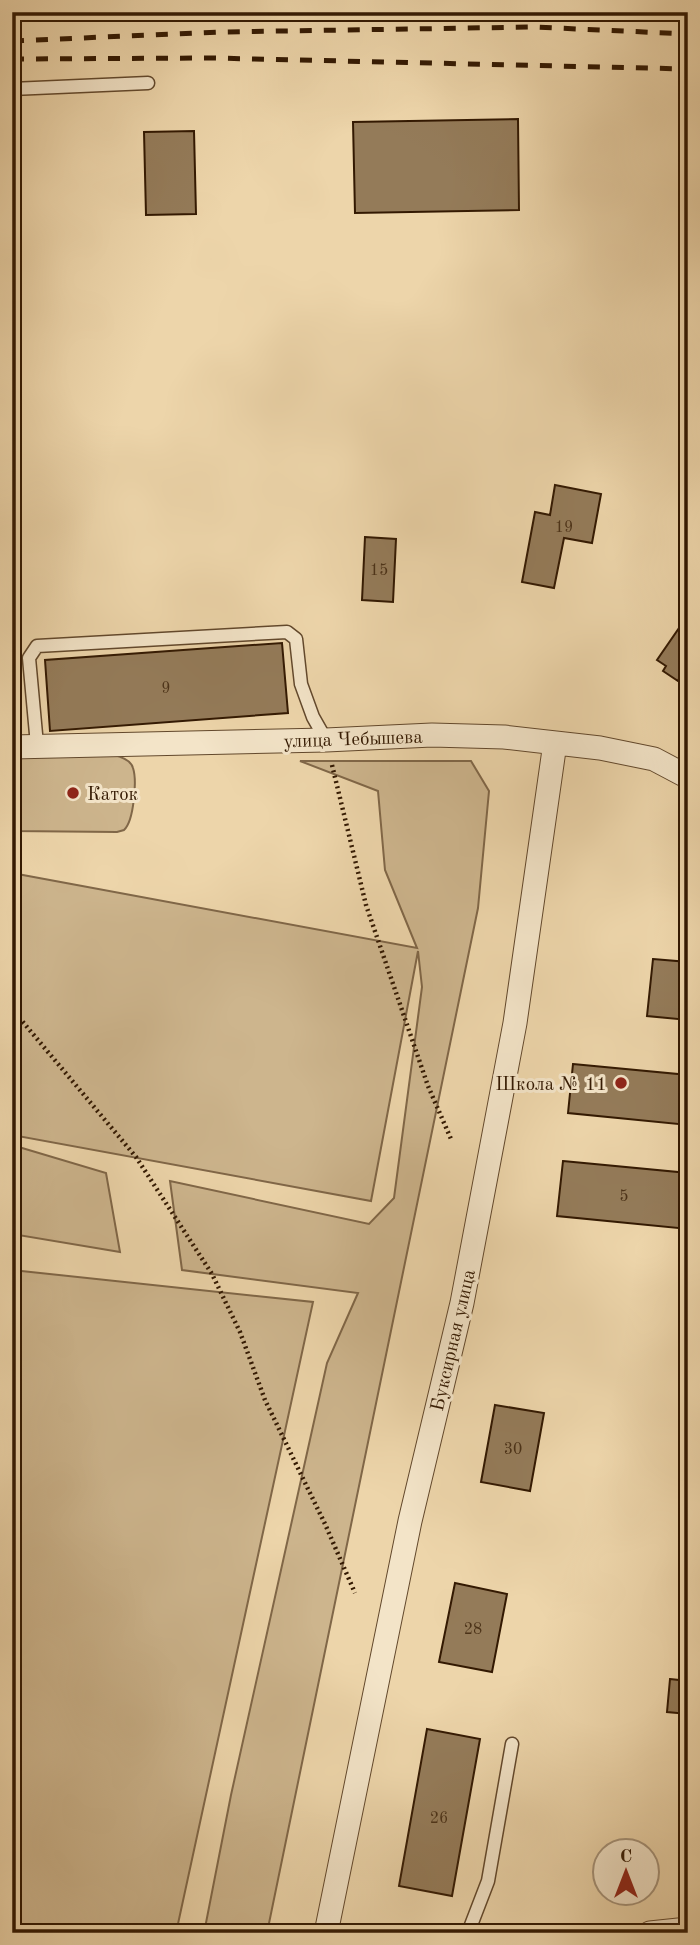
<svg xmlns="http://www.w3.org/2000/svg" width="700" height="1945" font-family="'Old Standard TT',serif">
	<rect width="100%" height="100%" fill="#edd5aa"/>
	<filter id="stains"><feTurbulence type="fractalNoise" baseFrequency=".00286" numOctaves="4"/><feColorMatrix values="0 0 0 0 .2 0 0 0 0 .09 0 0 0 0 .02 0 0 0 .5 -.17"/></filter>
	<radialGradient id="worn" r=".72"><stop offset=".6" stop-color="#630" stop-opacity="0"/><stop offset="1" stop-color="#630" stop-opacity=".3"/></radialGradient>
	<path fill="#cdb58d" stroke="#806748" stroke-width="2" d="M114 755C122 757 131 760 133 768 137 780 134 821 124 830L117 832 12 831V757Z
		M300 761H471L489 791 478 908 267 1933H204L231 1795 327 1363 358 1293 182 1270 170 1181 369 1224 394 1198 422 987 418 951 371 1201 12 1135V873L417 948 385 870 378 791Z
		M12 1145 106 1173 120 1252 12 1234Z
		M12 1270 313 1302 176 1933H12V1721L15 1720 12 1695Z"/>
	<path fill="#947b59" stroke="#331902" stroke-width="2" d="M518 119 519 210 355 213 353 122Z
		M194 131 196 214 146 215 144 132Z
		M555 485 601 494 592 543 564 538 554 588 522 582 535 512 550 515Z
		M365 537 396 539 393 602 362 600Z
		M688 615V681L680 676 678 681 663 671 666 666 657 660Z
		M282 643 288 713 50 731 45 660Z
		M653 959 688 962V1020L647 1016Z
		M573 1064 688 1075V1125L568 1113Z
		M563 1161 688 1173V1229L557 1216Z
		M495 1405 544 1413 530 1491 481 1482Z
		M455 1583 507 1594 492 1672 439 1662Z
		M670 1679 688 1681V1714L667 1712Z
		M427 1729 480 1739 452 1896 399 1886Z"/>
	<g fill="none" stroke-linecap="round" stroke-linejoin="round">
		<defs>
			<path id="service" d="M12 89 148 83
				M37 745 29 658 37 646 287 632 296 639 301 684 313 717 326 740
				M468 1933 488 1881 512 1744"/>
			<path id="minor" d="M12 747 326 740 432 735 504 737 600 748 654 759 688 777
				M326 1933 410 1521 462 1303 515 1023 555 743
				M650 1933 688 1929"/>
		</defs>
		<use href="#service" stroke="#62482c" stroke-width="15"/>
		<use href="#minor" stroke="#62482c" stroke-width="25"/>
		<path stroke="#331902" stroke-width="4.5" stroke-dasharray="2 3.5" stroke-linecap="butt" d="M332 765 366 905 428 1086 451 1139
			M12 1009 136 1157 212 1274 240 1332 265 1400 325 1524 355 1593"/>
		<use href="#service" stroke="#f3e4c8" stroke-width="12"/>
		<use href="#minor" stroke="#f3e4c8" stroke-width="23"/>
		<path stroke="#331902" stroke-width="5" stroke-dasharray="12 12" stroke-linecap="butt" d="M12 41 220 32 534 27 688 34
			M12 59 212 58 688 69"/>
	</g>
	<g fill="#8f2418" stroke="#f3e4c8" stroke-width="2.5">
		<circle cx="73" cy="793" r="7"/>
		<circle cx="621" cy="1083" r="7"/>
	</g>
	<g text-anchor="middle" stroke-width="6" stroke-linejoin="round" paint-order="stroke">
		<g font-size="16" fill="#4b3218">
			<text x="564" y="532">19</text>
			<text x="379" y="575">15</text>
			<text x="166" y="693">9</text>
			<text x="624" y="1201">5</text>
			<text x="513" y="1454">30</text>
			<text x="473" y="1634">28</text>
			<text x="439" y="1823">26</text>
		</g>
		<g font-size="19" fill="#331902" stroke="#f3e4c8">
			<text transform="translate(353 738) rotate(-2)" y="7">улица Чебышева</text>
			<text transform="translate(452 1340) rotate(-77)" y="7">Буксирная улица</text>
		</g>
		<g font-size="19" fill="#331902" stroke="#f3e4c8" text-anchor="start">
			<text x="87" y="800">Каток</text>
			<text x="607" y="1090" text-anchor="end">Школа № 11</text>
		</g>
	</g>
	<rect width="700" height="1945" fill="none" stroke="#edd5aa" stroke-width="42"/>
	<rect x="14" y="14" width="672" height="1917" fill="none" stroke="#331902" stroke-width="3.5"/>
	<rect x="21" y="21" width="658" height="1903" fill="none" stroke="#331902" stroke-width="2"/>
	<g transform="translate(626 1872)"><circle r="33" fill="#f3e4c8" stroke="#a69379" stroke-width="2"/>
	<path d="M0-5L12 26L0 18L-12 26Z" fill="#8f2418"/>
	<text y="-10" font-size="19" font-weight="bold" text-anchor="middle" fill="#331902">С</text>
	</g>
	<rect width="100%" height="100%" filter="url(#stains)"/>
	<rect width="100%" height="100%" fill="url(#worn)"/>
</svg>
